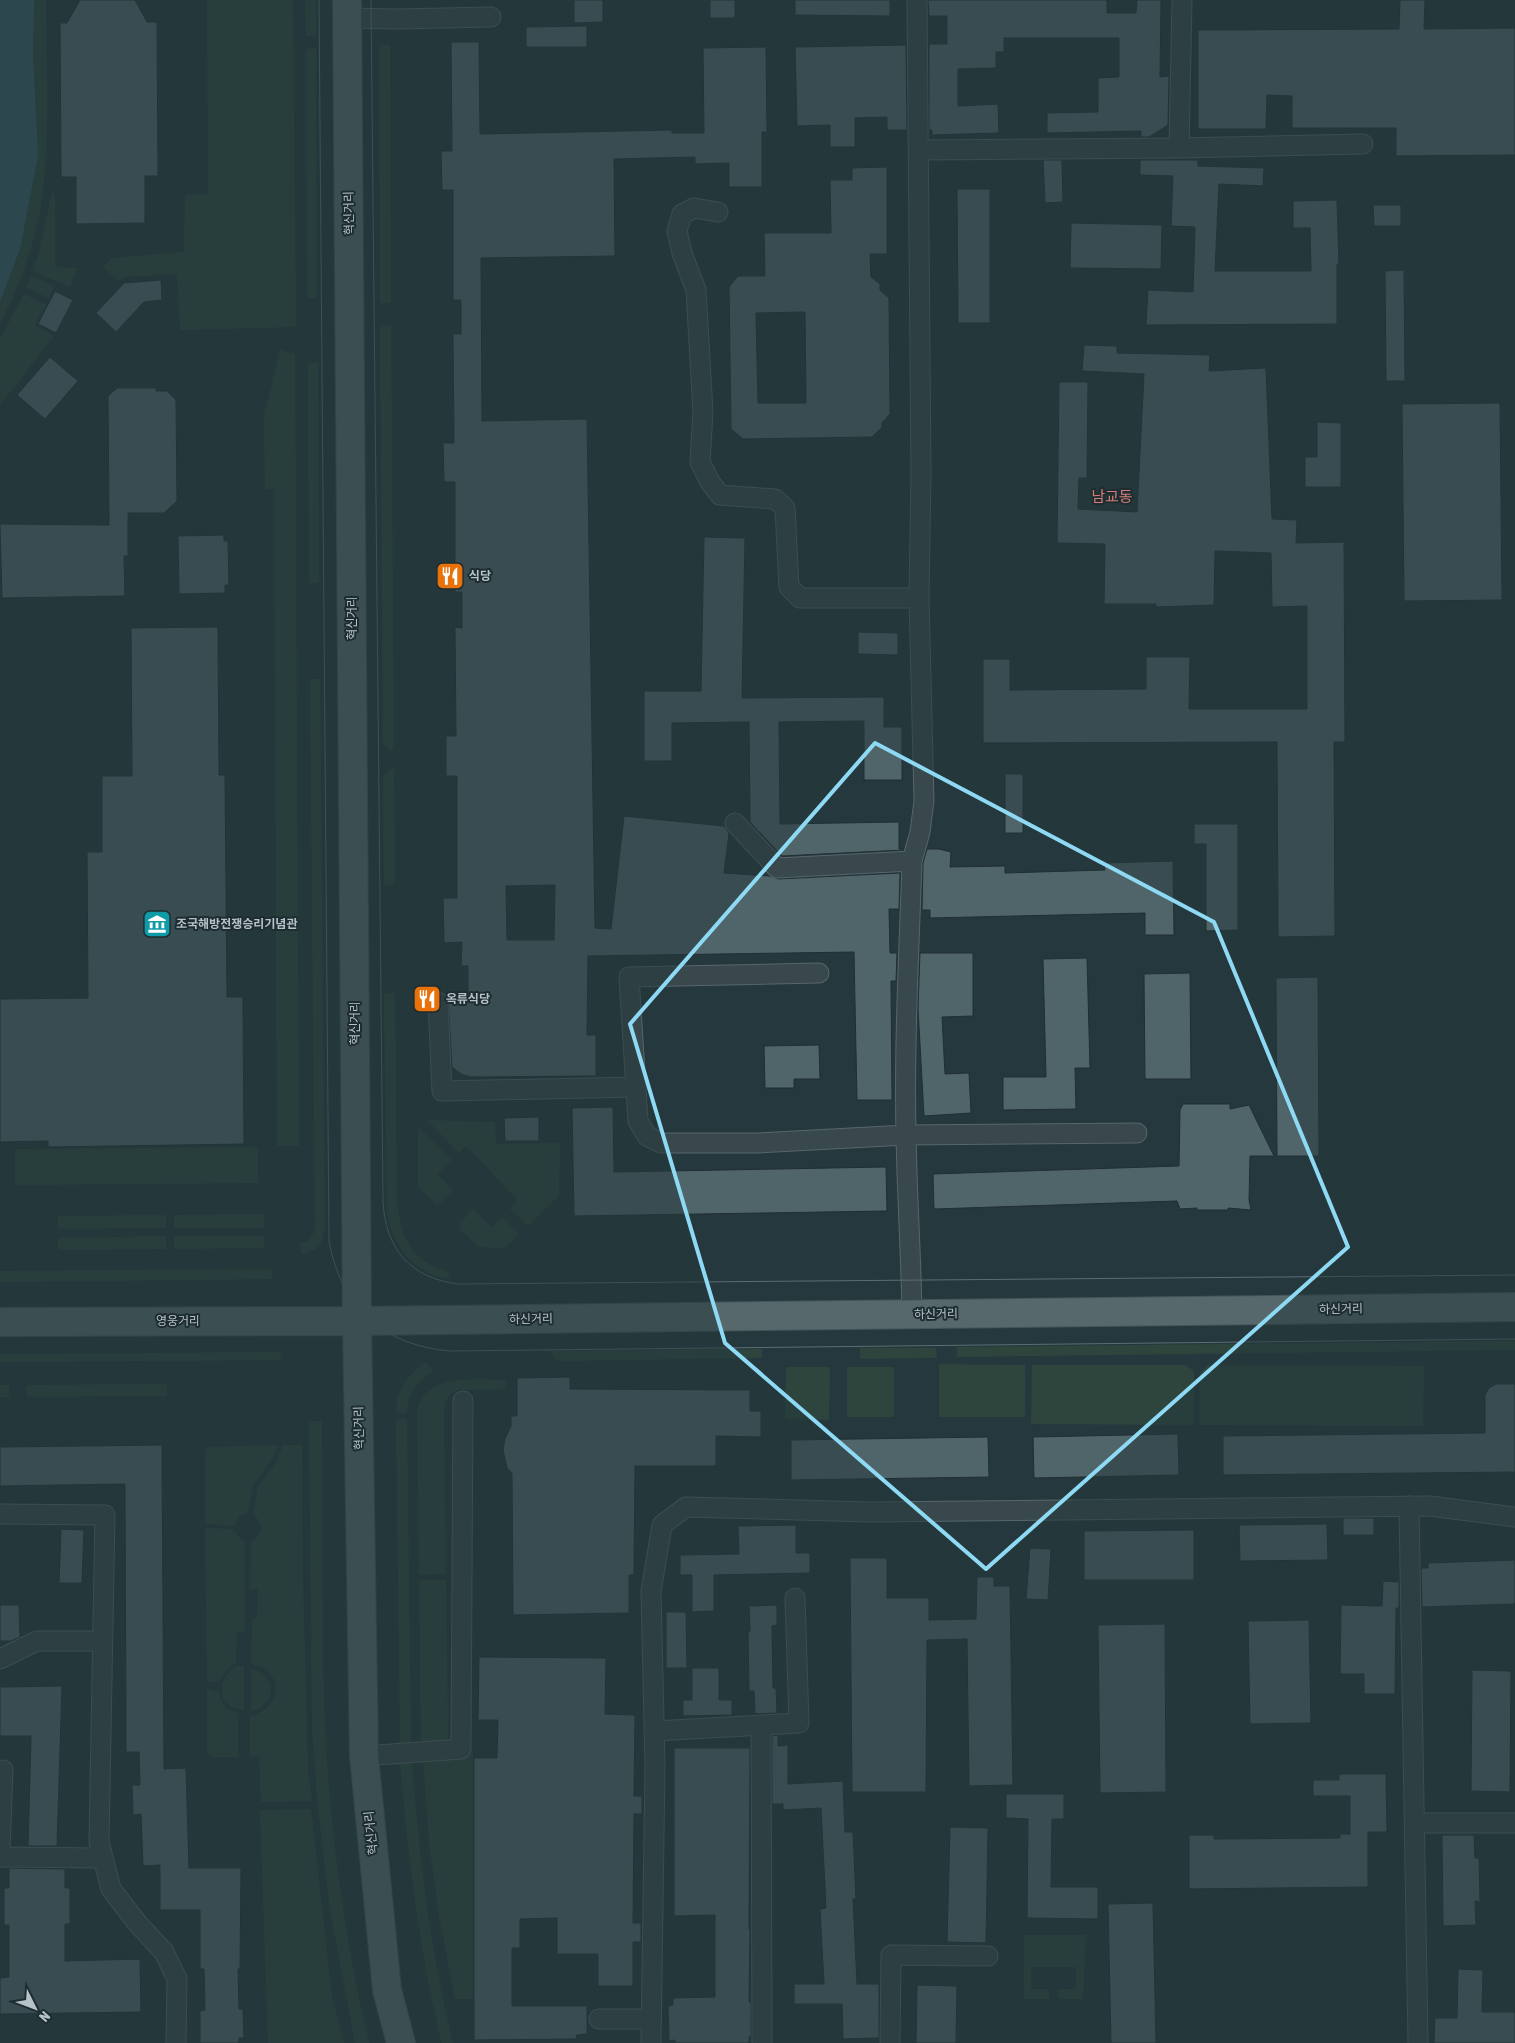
<svg xmlns="http://www.w3.org/2000/svg" width="1515" height="2043" font-family="'Asap Condensed','Noto Sans KR',sans-serif">
	<rect width="100%" height="100%" fill="#25383d"/>
	<path fill="#2d453d" d="M34 0H46C46 63 50 128 43 190 38 237 21 283 0 324V302L20 249 33 58Z
		M207 0H293L296 327 180 330 177 274 123 277 119 281 103 267 111 258 184 252 185 195 208 194Z
		M305 0H316V36H306Z
		M379 45H390L391 303H380Z
		M316 48 317 298H307L306 49Z
		M52 193H55V267L77 268 70 287 33 271 39 253Z
		M31 276 54 286 49 298 26 288Z
		M24 294 46 305 35 325 54 336 0 405V339Z
		M380 325H391L394 750H389L383 743Z
		M280 350 295 354 299 1146H277L274 489H265L264 415Z
		M308 363H318L319 582 309 583Z
		M310 679H320L325 1225C323 1243 320 1251 301 1254L300 1243 309 1241 315 1230Z
		M390 769H394L395 884 384 885 383 776Z
		M384 993H395L397 1201C401 1238 410 1261 449 1272L448 1279C412 1271 396 1249 387 1215Z
		M427 1120 495 1122 496 1144 560 1143 559 1196 528 1226 510 1209 518 1200 466 1146 459 1153Z
		M418 1127 451 1160 437 1174 453 1190 439 1204H435L418 1186Z
		M258 1147V1183L15 1185V1149Z
		M473 1209 491 1227 502 1217 519 1234 505 1248 478 1247 459 1228 461 1226 459 1224Z
		M264 1214V1228H174V1215Z
		M166 1215V1228L58 1229V1216Z
		M166 1236V1249L58 1250V1238Z
		M174 1236H264V1248L174 1249Z
		M272 1269V1279L0 1282V1271Z
		M1515 1341V1350L957 1357V1347Z
		M860 1348H936L937 1358 860 1359Z
		M762 1349V1358L557 1361 549 1351Z
		M281 1352 280 1360 0 1362V1354Z
		M426 1362 433 1371C417 1382 407 1394 407 1413H396C396 1390 408 1374 426 1362Z
		M939 1364 1025 1365V1417H939Z
		M1032 1365H1185L1193 1370 1194 1374V1425L1031 1424Z
		M1211 1365 1424 1366 1423 1426 1199 1425 1200 1374 1206 1366Z
		M786 1367H830L829 1420 785 1419Z
		M847 1367H894V1417H847Z
		M506 1380 505 1389 459 1390C448 1393 446 1399 444 1409L446 1574 419 1575 417 1410C428 1372 474 1380 506 1380Z
		M167 1384V1396L27 1397V1385Z
		M0 1385H9V1397H0Z
		M396 1419H407L411 1749 400 1743V1738Z
		M309 1421H322C323 1523 321 1626 325 1728 330 1831 345 1943 369 2043H355L330 1910 317 1799 312 1727Z
		M278 1445 273 1458 253 1486 247 1514 240 1516 234 1526 205 1524V1451L208 1447Z
		M283 1445H302L303 1584 308 1770 312 1801 261 1802 259 1756 250 1757V1716C283 1710 285 1669 251 1664L252 1619 257 1618 258 1589H250L251 1541C264 1536 264 1522 253 1515L258 1487 277 1461Z
		M205 1528 234 1529 238 1537 245 1541V1632H237L236 1663 229 1667 219 1682H207Z
		M419 1580H446L448 1736 444 1742 421 1747Z
		M236 1666H244V1710L232 1708 222 1698C221 1683 224 1674 236 1666Z
		M251 1669C278 1674 277 1706 251 1711Z
		M207 1689 215 1692 219 1689C220 1703 225 1709 238 1713V1757H212L209 1755 207 1750Z
		M473 1753V1999H455L438 1911 429 1841 423 1758Z
		M412 1761C419 1856 430 1950 453 2043H442C419 1950 408 1857 400 1762Z
		M311 1809 332 1996 344 2043H268L260 1810Z
		M1024 1935H1086L1083 1999H1059V1989H1076V1967H1031V1989H1049V1999H1024Z"/>
	<path fill="#395a64" d="M0 0H34L33 58 38 155 20 249 0 302Z"/>
	<path fill="#50656a" stroke="#202f34" fill-rule="evenodd" d="M80 0H135L147 22H157L158 176H145V223L76 224V177H61L60 23H67Z
		M574 0H603V22L574 23Z
		M710 0H735V18H710Z
		M795 0H890V16L795 15Z
		M928 0H1107V13H1136L1137 0H1161L1160 77 1169 76 1168 125 1149 137H1141V131L1047 133V113L1098 112V78L1119 77V38H1004V52H996V68L958 69V106L998 104 999 133 932 135V130H929V44H947V16H929Z
		M1400 0H1425L1424 29 1515 28V155L1396 156V128H1292V96L1267 95 1266 129H1198V30L1399 29Z
		M587 26V47H526V27Z
		M451 42H479L480 134 672 130V133H704L703 48 766 47 767 132H762V187H729V163L695 164V157L614 159 615 256 481 258 482 421 587 419 595 928 611 929 624 816 724 826 729 833 724 873 769 876 778 879 900 873 899 909H889L890 953H897L896 981H891L892 1100H857L854 952 588 956 587 1035H596V1076L470 1077 461 1074 452 1067 448 999H468V966H461L462 942 444 943 443 898H457V776H446V736H456L455 627 462 628V592H455V482H444L443 443H454L453 334H461V300H453V190H442L441 151H452ZM555 885 554 940H507L506 886Z
		M906 45 907 130H887V117L855 118V147H830V125L797 126 795 47Z
		M1043 160H1062L1063 202 1045 203Z
		M1140 160H1198V166L1264 168 1263 186 1219 184 1215 271H1311L1310 228H1293V201L1337 200 1339 264H1337V324L1146 325 1148 290 1193 292 1195 227 1171 226 1173 176 1140 175Z
		M887 167V254H870L871 277 880 284V290L889 298 890 414 882 423V427L872 437 743 439 731 429 729 287 738 276H765L764 233H831L830 180H852V168ZM805 312 806 403H758L756 313Z
		M957 189H990V323H958Z
		M1373 205H1401V226H1374Z
		M1071 223 1162 225 1161 269 1070 268Z
		M1404 270 1405 381H1386L1385 271Z
		M161 280 162 300 144 302 116 332 96 313 124 283Z
		M55 291 73 300 56 333 38 324Z
		M1084 345 1117 346V353L1210 355 1209 371 1266 368 1272 519 1297 520 1296 543 1344 542 1345 742H1334L1335 936 1278 937 1277 742 983 743V659H1010V690L1146 689V657H1190L1189 709H1307V606L1272 607 1271 553 1215 551 1214 605 1156 607V604H1104L1105 544 1057 543 1059 382H1088L1087 478H1079L1078 509 1137 512 1144 374 1082 371Z
		M50 357 78 381 45 419 17 395Z
		M117 388H156V391H167L176 400 177 501 164 513H128V556H124L125 596 2 598 0 524 109 525 108 396Z
		M1500 403 1502 600 1404 601 1402 404Z
		M1317 422 1341 423V487H1305V457H1317Z
		M224 535V541H228L229 585H225V593L179 594 178 536Z
		M704 537 745 538 742 698 884 697V727H902V780H864V721L779 722 780 824 899 822V849H904L903 850 782 856 750 822 749 722 672 723V761H644V691H701Z
		M218 627 219 775H225L227 997H243L244 1144 48 1147V1141L0 1142V999L88 998 87 852H102V776H132L131 628Z
		M858 632 898 633V655L858 654Z
		M1005 774H1023V833H1005Z
		M1194 824H1238V930L1206 931V844H1194Z
		M927 849H939L951 852 950 867 1005 866V873L1105 870 1104 863 1173 861 1174 935H1145V913L930 918V910H922L923 863Z
		M920 953H973V1016L942 1017 945 1074 969 1073 971 1113 924 1116 918 1008Z
		M1087 958 1090 1068H1075L1076 1109 1003 1110V1077H1046L1043 959Z
		M1190 973 1191 1079H1145L1144 974Z
		M1318 977 1319 1156H1277L1276 978Z
		M819 1045 820 1079H794V1088H765L764 1046Z
		M1183 1104H1230V1109L1249 1105 1274 1156H1250L1249 1200 1251 1210 1228 1208V1210H1197V1208L1180 1209 1177 1201 934 1209 933 1174 1179 1166 1180 1110Z
		M613 1107 614 1172 886 1167 887 1211 574 1216 572 1108Z
		M539 1117V1141H505L504 1118Z
		M570 1377V1389L750 1390V1411H761V1437L716 1436V1466H635L634 1575H629V1613L513 1615 512 1473 507 1468 503 1450 505 1439 511 1426V1416H517V1378Z
		M1496 1384H1515V1472L1223 1475V1436L1485 1433V1395L1489 1388Z
		M1178 1434 1179 1475 1034 1478 1033 1437Z
		M988 1437 989 1477 791 1480V1440Z
		M162 1445 164 1769 186 1768 189 1868H241L240 1969H238L239 2009H243L244 2038H239V2043H200V2011L205 2010 204 1969H200V1910H160V1865L143 1866 141 1814 133 1815 132 1785H140L139 1752H126L125 1484 0 1486V1447Z
		M1343 1518H1374V1535H1343Z
		M1327 1524 1328 1560 1240 1561 1239 1525Z
		M796 1525V1553H810V1573L714 1575V1611L692 1612V1575H680V1555L739 1554 738 1526Z
		M61 1529 84 1530 82 1583H59Z
		M1194 1530V1580H1084V1531Z
		M1030 1548 1051 1549 1048 1600 1026 1599Z
		M850 1558H887V1598H929V1620L976 1619 977 1577H994V1586H1010L1013 1785 969 1786 967 1639 927 1640 926 1792H852Z
		M1515 1560V1604L1422 1607 1421 1568H1428V1563Z
		M1383 1581 1399 1582V1608H1396L1395 1694H1364V1674H1340L1341 1605 1382 1606Z
		M0 1605H19L20 1637 11 1641H0Z
		M777 1605V1625L772 1626 773 1688H776L777 1713 755 1714 754 1691H749L748 1631H750L749 1606Z
		M666 1612H686L687 1668H666Z
		M1309 1620 1311 1723 1250 1724 1248 1621Z
		M1165 1624 1166 1792 1100 1793 1098 1625Z
		M479 1657 606 1658 605 1714 635 1715 634 1796H642V1814H634L633 1923H641V1942H633V1986H598V1954H557V1918L520 1919V1948H512V2006H587V2034L577 2035 576 2039 474 2040V1758H497L498 1720H478Z
		M692 1668H719V1700H732V1715L683 1716V1700H692Z
		M1472 1670 1511 1671 1510 1792 1471 1791Z
		M62 1686 57 1846H28L31 1736H0V1687Z
		M778 1735V1746L788 1745V1784L843 1781 845 1832H853L856 1899H853L857 1984H879V2038L843 2039 842 2004H794V1984H824L820 1909 826 1908 821 1808 783 1810V1804H772V1736Z
		M674 1748H750L749 1929H750L749 2002H751V2037H749V2043H675V2040L669 2041 668 2006 673 2005V1998L715 1997V1915L674 1916Z
		M1339 1774H1386L1387 1832H1368V1887L1189 1889V1835H1214V1839L1340 1838V1834H1350V1796H1313V1780H1339Z
		M1006 1794H1064V1819H1052L1051 1887H1098V1919L1027 1918 1028 1819 1006 1818Z
		M950 1827 988 1828 986 1943 947 1942Z
		M1442 1835H1474L1475 1858H1479L1480 1902 1475 1901 1476 1925 1443 1926Z
		M9 1868 65 1869V1888H70V1924H65V1961L140 1959 141 2012 0 2014V1978L9 1977V1925H4V1888H9Z
		M1153 1903 1156 2043H1111L1108 1904Z
		M1458 1969 1483 1970 1482 2012H1515V2043H1434L1435 2018H1457Z
		M917 1985 957 1986 956 2043H916Z"/>
	<g fill="none" stroke-linecap="round" stroke-linejoin="round">
		<defs>
			<path id="street" d="M347 18 398 19 491 17
				M1179 148 1182 0
				M919 150 1179 148 1363 144
				M718 212 694 208 682 214 677 231 682 253 696 290 703 412 700 462 710 482 720 495 775 499 785 508 789 587 800 598H919
				M735 823 777 868 912 861 920 832 924 801 919 598 921 473 917 0
				M819 973 629 977 638 1121 647 1136 661 1143H759L906 1135 1137 1133
				M438 1002 442 1091 635 1087
				M912 1314C911 1254 907 1195 906 1135 904 1044 909 952 912 861
				M1409 1506 1418 2043
				M0 1514 105 1515 99 1842 111 1889 138 1924 164 1952 177 1979 176 2043
				M0 1659 37 1641H102
				M761 1725 762 2043
				M654 1731 799 1723 795 1598
				M364 1756 461 1749 463 1401
				M1415 1823H1515
				M0 1850 3 1770
				M0 1857 103 1858
				M599 2019H651
				M651 2043 655 1766 651 1591 662 1525 686 1507 870 1512 1430 1506 1515 1517
				M890 2043 891 1955 988 1956"/>
			<path id="primary" d="M347 0 357 1321 364 1756 387 1990 401 2043
				M0 1322 357 1321 1515 1307"/>
		</defs>
		<use href="#street" stroke="#57666b" stroke-width="21"/>
		<use href="#primary" stroke="#455459" stroke-width="30"/>
		<use href="#street" stroke="#39484d" stroke-width="19"/>
		<use href="#primary" stroke="#57686d" stroke-width="28"/>
		<path stroke="#5b6e74" stroke-width="1" d="M319 0 329 1241C341 1308 384 1346 451 1351L1515 1339
			M371 0 383 1201C385 1248 410 1278 458 1284L1515 1275"/>
	</g>
	<path d="M0 0H1515V2043H0ZM875 743 1214 922 1348 1247 986 1569 725 1343 630 1024Z" fill="#25383d" fill-opacity=".55" fill-rule="evenodd"/>
	<path fill="none" stroke="#8ed9f4" stroke-width="4" stroke-linejoin="round" d="M875 743 1214 922 1348 1247 986 1569 725 1343 630 1024Z"/>
	<defs>
		<symbol id="restaurant-square" viewBox="-11 -11 22 22"><rect x="-9" y="-9" width="18" height="18" rx="4" fill="#e8710a" stroke="#1e2d32"/><path d="M-5-6h1v4h1v-4h1v4h1v-4h1v5L-1.5 .5V6h-2V.5L-5-1ZM5-6V6H3V1.5H1.5Q1.5-4 5-6Z" fill="#fff"/></symbol>
		<symbol id="museum-square" viewBox="-11 -11 22 22"><rect x="-9" y="-9" width="18" height="18" rx="4" fill="#0f9aa8" stroke="#1e2d32"/><path d="M0-6L6-3V-2H-6V-3ZM-5-1h2V3h-2ZM-1-1h2V3h-2ZM3-1h2V3H3ZM-6 4H6V6H-6Z" fill="#fff"/></symbol>
	</defs>
	<g fill-rule="evenodd">
		<use href="#restaurant-square" x="434" y="560" width="32" height="32"/>
		<use href="#museum-square" x="141" y="908" width="32" height="32"/>
		<use href="#restaurant-square" x="411" y="983" width="32" height="32"/>
	</g>
	<g text-anchor="middle" stroke-width="4" stroke-linejoin="round" paint-order="stroke">
		<g font-size="12" fill="#b5c3c8" stroke="#1e2d32">
			<text transform="translate(349 213) rotate(-91)" y="4">혁신거리</text>
			<text transform="translate(352 618) rotate(-90)" y="4">혁신거리</text>
			<text transform="translate(355 1023) rotate(-90)" y="4">혁신거리</text>
			<text transform="translate(1341 1309) rotate(-1)" y="4">하신거리</text>
			<text transform="translate(936 1314) rotate(-1)" y="4">하신거리</text>
			<text transform="translate(531 1319) rotate(-1)" y="4">하신거리</text>
			<text x="178" y="1325">영웅거리</text>
			<text transform="translate(359 1428) rotate(-91)" y="4">혁신거리</text>
			<text transform="translate(371 1833) rotate(-96)" y="4">혁신거리</text>
		</g>
		<g font-size="12" font-weight="bold" fill="#b5c3c8" stroke="#1e2d32" text-anchor="start">
			<text x="469" y="580">식당</text>
			<text x="176" y="928">조국해방전쟁승리기념관</text>
			<text x="446" y="1003">옥류식당</text>
		</g>
		<g font-size="15" fill="#d67e76" stroke="#1e2d32">
			<text x="1112" y="502">남교동</text>
		</g>
	</g>
	<g transform="translate(35 2008) rotate(132)" stroke="#1e2d32" stroke-width="4" paint-order="stroke">
	<path d="M0-4L9 19L0 12L-9 19Z" fill="#b5c3c8"/>
	<text y="-8" font-size="14" font-weight="bold" text-anchor="middle" fill="#b5c3c8">N</text>
	</g>
</svg>
